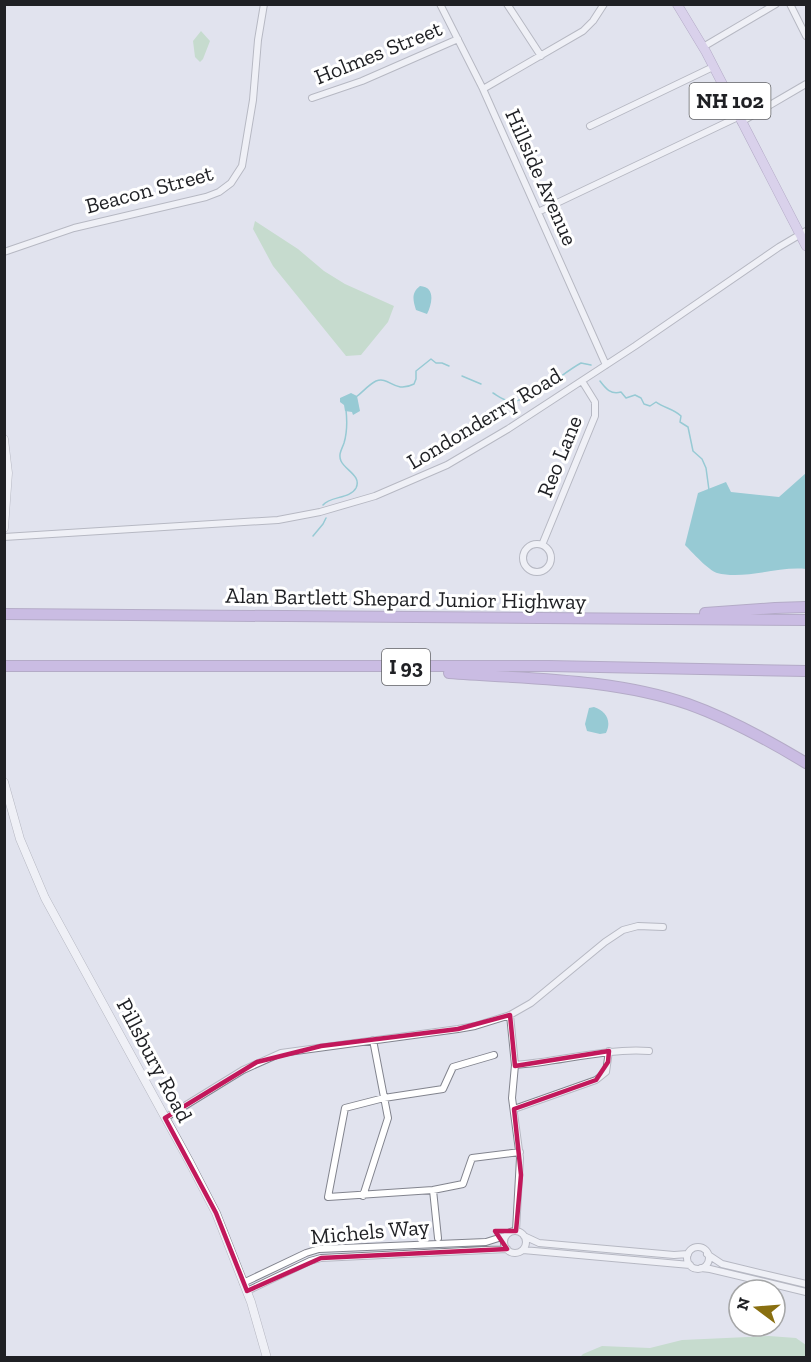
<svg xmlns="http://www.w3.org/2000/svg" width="811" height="1362" font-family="'Zilla Slab',serif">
	<rect width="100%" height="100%" fill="#e1e3ee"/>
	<path fill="#a4d1a7" d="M201 31 210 41 203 59 200 62 195 57 193 41Z
		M255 221 298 249 324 271 345 284 394 306 388 322 361 355 346 356 273 266 253 229Z
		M769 1336 796 1338 806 1345V1357H580L583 1354 602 1346 650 1348 682 1340Z"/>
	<path fill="#3caab3" d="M420 286C436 287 432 304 427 314L416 310C413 300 411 293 420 286Z
		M351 393 357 396 360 411 353 415 352 412 345 411 344 405 340 402V398Z
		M806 473V569C778 566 745 580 717 573 708 570 692 552 685 545L698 493 726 482 731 492 779 497Z
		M594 707C606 711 612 721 606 733L600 734 587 731 585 724 589 708Z"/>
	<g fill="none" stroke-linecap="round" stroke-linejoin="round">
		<path stroke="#3caab3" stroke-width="1.5" d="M462 376 481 384
			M600 381C606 389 611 395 621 392L626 398 635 395 641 398 644 404 650 406 656 402C664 408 674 409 681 416L680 422 688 427 693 451 702 459 706 468 709 490
			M493 393C498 396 504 401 510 401 531 403 562 373 581 363L591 365
			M356 397C363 392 368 385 376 381 390 376 394 394 414 384L416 379V371L431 359 436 363H442L449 366
			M323 505C330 496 350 499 356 488 362 476 345 470 341 461 338 454 342 449 344 443 347 433 347 419 346 410
			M313 536 323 524 326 518"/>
		<defs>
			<path id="minor" d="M440 4 483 89 606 365
				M507 4 541 56
				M790 4 806 36
				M703 47 776 4
				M483 89 583 31 593 21 604 4
				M312 98 362 81 458 39
				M741 122 806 84
				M590 126 713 67
				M538 212 738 117
				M4 252 74 228 206 197 219 192 231 183 242 166 253 100 258 40 264 4
				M4 537 278 520 320 512 375 496 447 465 508 429 635 346 779 247 806 231
				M523 558a14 14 0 1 1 28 0a14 14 0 1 1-28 0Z
				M542 545 595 416V402L582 381
				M510 1015 515 1065 512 1098 520 1158 516 1231
				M494 1055 453 1067 443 1089 384 1098 345 1108 328 1197 433 1190 463 1184 472 1158 520 1152
				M515 1065C560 1062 603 1048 649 1051
				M514 1109 596 1080 606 1072 609 1051
				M165 1118 243 1070 281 1053 458 1029 475 1026 510 1015 531 1003 605 942 623 930 638 926 663 927
				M433 1190 438 1238
				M363 1196 388 1118 373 1040
				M504 1242a11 11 0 1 1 22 0a11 11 0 1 1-22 0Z
				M524 1236 539 1243 674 1255 688 1254
				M687 1258a11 11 0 1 1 22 0a11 11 0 1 1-22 0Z
				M523 1250 690 1265
				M707 1254 722 1264 806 1284
				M701 1268 710 1269 806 1292
				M243 1283 306 1253 319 1249 486 1242 505 1236
				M247 1291 310 1261 321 1258 507 1249"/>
			<path id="tertiary" d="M4 439 8 473 4 528
				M4 782 20 839 45 898 189 1161 216 1213 251 1302 267 1358"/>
			<path id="primary" d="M677 4 706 52 806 246"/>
			<path id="motorway" d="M705 613 775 608 806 607
				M4 614 806 620
				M4 666H549L806 671
				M449 673C528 679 612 678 688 704 730 719 768 740 806 763"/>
		</defs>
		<use href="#minor" stroke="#82848e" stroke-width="8"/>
		<use href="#tertiary" stroke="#82848e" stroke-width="9"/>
		<use href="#primary" stroke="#7c6697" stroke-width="10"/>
		<use href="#motorway" stroke="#7c6697" stroke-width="12"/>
		<use href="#minor" stroke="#fff" stroke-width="6"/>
		<use href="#tertiary" stroke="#fff" stroke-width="8"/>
		<use href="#primary" stroke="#cebae6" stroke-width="9"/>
		<use href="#motorway" stroke="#ae8cd5" stroke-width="10"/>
	</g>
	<path d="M0 0H811V1362H0ZM510 1015 515 1066 609 1051 608 1062 596 1080 514 1109 521 1175 516 1231H495L507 1249 321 1258 247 1291 216 1213 165 1118 257 1062 321 1046 458 1029Z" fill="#e1e3ee" fill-opacity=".55" fill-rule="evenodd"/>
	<path fill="none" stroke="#c2185b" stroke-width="4.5" stroke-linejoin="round" d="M510 1015 515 1066 609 1051 608 1062 596 1080 514 1109 521 1175 516 1231H495L507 1249 321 1258 247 1291 216 1213 165 1118 257 1062 321 1046 458 1029Z"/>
	<g text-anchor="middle" stroke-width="6" stroke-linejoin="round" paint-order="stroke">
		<g fill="#fff" stroke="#626366" stroke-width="1.5">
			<rect x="689.5" y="83" width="81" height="36" rx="4.5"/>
			<rect x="382" y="649" width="48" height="36" rx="4.5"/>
		</g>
		<g font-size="21" font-weight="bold" fill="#1f2024">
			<text x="730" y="108">NH 102</text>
			<text x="406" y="674">I 93</text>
		</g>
		<g font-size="22" fill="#1f2024" stroke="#fff">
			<text transform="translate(378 52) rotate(-22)" y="8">Holmes Street</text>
			<text transform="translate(542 177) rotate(66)" y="8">Hillside Avenue</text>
			<text transform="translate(149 189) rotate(-15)" y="8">Beacon Street</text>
			<text transform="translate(484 418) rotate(-31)" y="8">Londonderry Road</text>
			<text transform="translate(559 456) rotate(-68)" y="8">Reo Lane</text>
			<text transform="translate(406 598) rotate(1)" y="8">Alan Bartlett Shepard Junior Highway</text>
			<text transform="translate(155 1060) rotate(62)" y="8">Pillsbury Road</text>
			<text transform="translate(370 1231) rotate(-5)" y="8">Michels Way</text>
		</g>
	</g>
	<rect width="811" height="1362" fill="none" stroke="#1f2024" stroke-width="12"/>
	<g transform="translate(757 1308) rotate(286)"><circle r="28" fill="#ffffff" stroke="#a5a6a7" stroke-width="1.5"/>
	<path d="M0-4.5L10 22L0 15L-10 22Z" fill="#896f10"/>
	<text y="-9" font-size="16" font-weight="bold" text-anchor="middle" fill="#1f2024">N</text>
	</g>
</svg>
